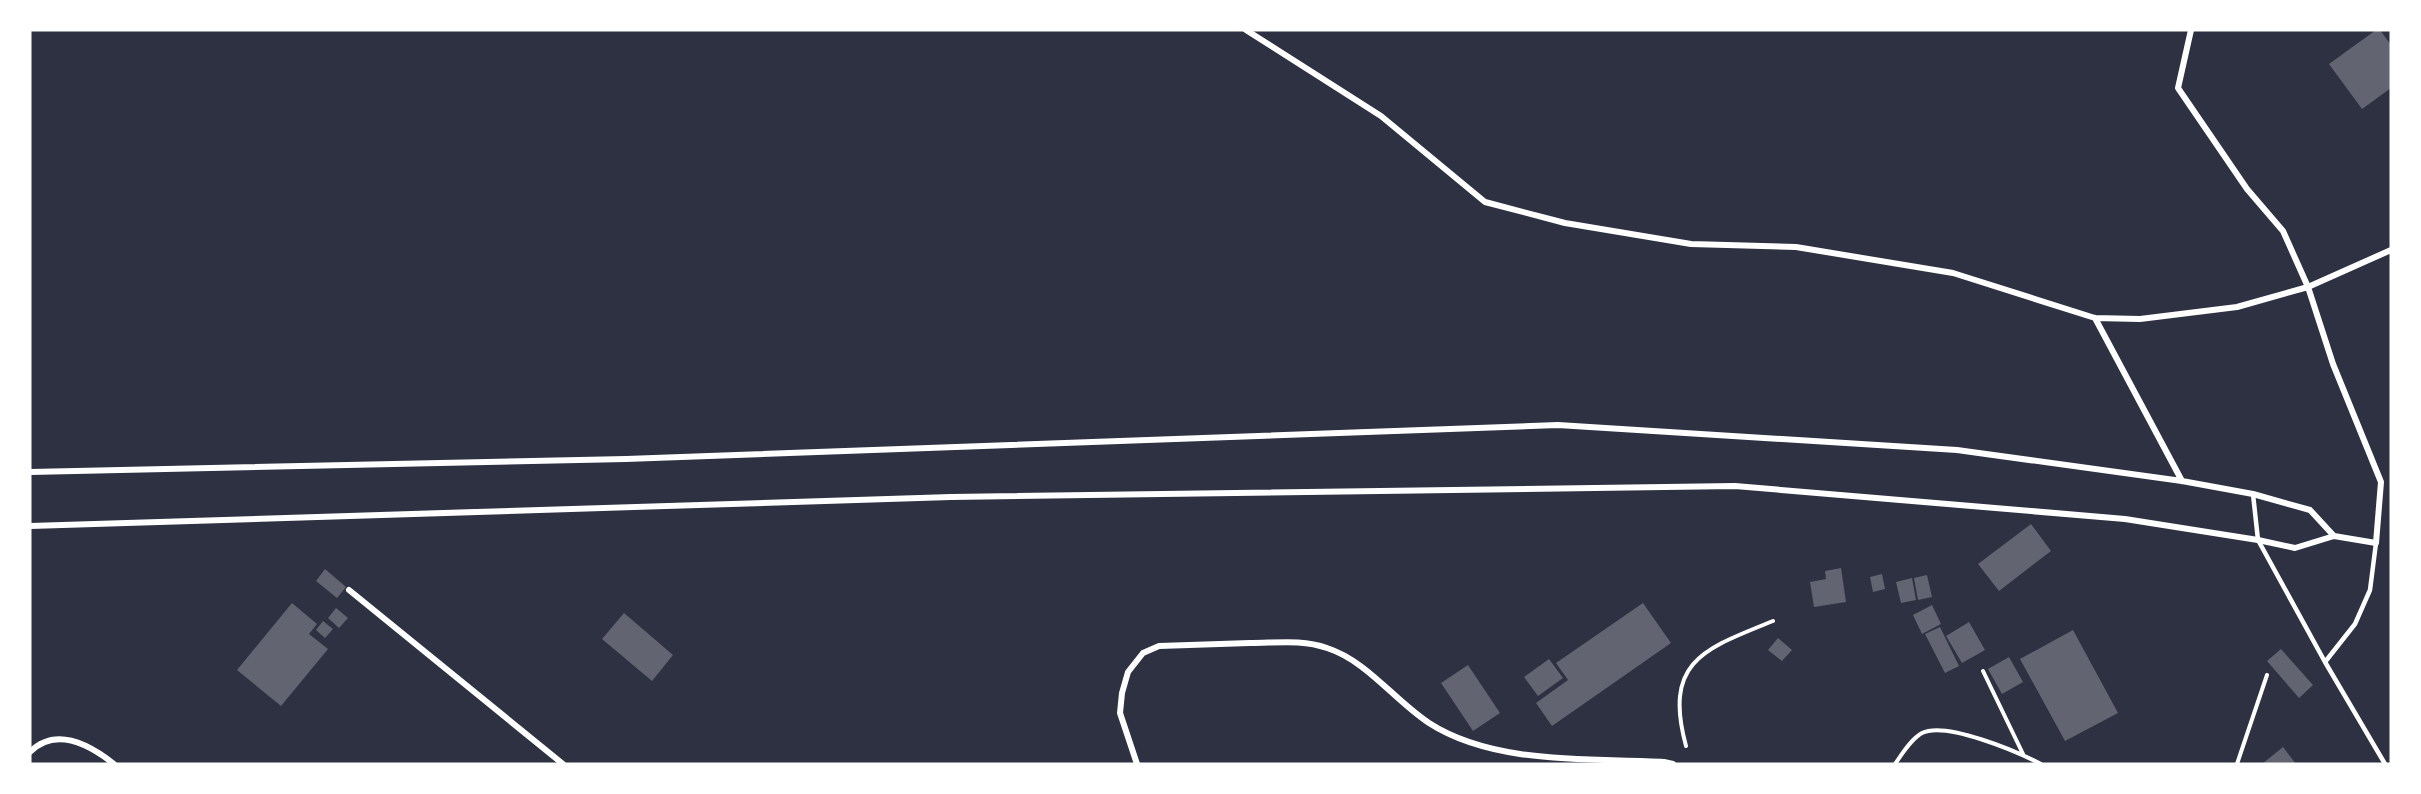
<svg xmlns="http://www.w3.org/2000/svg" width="2421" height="794" font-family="'Fira Sans',sans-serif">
	<rect width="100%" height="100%" fill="#2d3142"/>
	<path fill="#626471" d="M2376 30H2380L2391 45V88L2362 109 2329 64Z
		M2031 524 2051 551 1999 591 1978 564Z
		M1841 568 1846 602 1814 607 1810 582 1826 579 1825 571Z
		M325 569 346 587 337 598 316 581Z
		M1882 574 1885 589 1873 592 1870 577Z
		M1927 575 1932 597 1918 600 1914 578Z
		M1912 578 1916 600 1901 603 1896 582Z
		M292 603 317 624 309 634 328 649 281 706 237 670Z
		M1643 603 1671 643 1552 726 1536 703 1568 680 1556 663Z
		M1932 605 1941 624 1922 634 1913 615Z
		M336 608 348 618 339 628 328 618Z
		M624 613 673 655 652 681 602 639Z
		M323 621 333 629 325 638 316 630Z
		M1969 622 1985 650 1962 663 1946 636Z
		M1940 627 1959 666 1945 673 1925 634Z
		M2073 630 2118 713 2065 741 2020 659Z
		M1778 638 1792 650 1782 661 1768 650Z
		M2281 649 2313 685 2299 698 2267 661Z
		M2009 657 2023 682 2002 694 1988 669Z
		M1549 659 1563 678 1538 696 1524 677Z
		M1468 665 1500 713 1473 731 1441 683Z
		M2283 747 2296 764H2262Z"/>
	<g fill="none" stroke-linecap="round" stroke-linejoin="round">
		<path stroke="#fff" stroke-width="4" d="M1983 671 2023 754
			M1686 746C1663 661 1704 649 1773 621
			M1895 764C1902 754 1911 739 1922 733 1946 721 2018 752 2041 764
			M2237 764 2267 675"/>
		<path stroke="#fff" stroke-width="4.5" d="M2253 494 2258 540 2325 662 2385 764
			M2325 662 2355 624 2370 590 2376 543"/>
		<path stroke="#fff" stroke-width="6" d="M1246 30 1381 116 1485 202 1565 223 1691 244 1796 247 1953 273 2095 318 2140 319 2237 307 2308 287 2391 250
			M2095 318 2182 481
			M30 472 626 459 1558 425 1957 450 2182 481 2253 494 2310 510 2334 536
			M30 526 951 497 1735 486 2125 519 2258 540 2295 548 2334 536 2376 543 2381 482 2333 364 2308 287 2283 231 2247 189 2178 88 2191 30
			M349 590 563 764
			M30 752C56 726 90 745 114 764
			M1137 764 1120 713 1122 693 1128 672 1143 653 1159 646C1190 645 1220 644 1250 643 1276 643 1302 639 1327 648 1367 661 1394 700 1429 723 1494 765 1590 758 1664 762L1673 764"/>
	</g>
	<rect width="2421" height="794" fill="none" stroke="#ffffff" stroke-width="63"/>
</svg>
